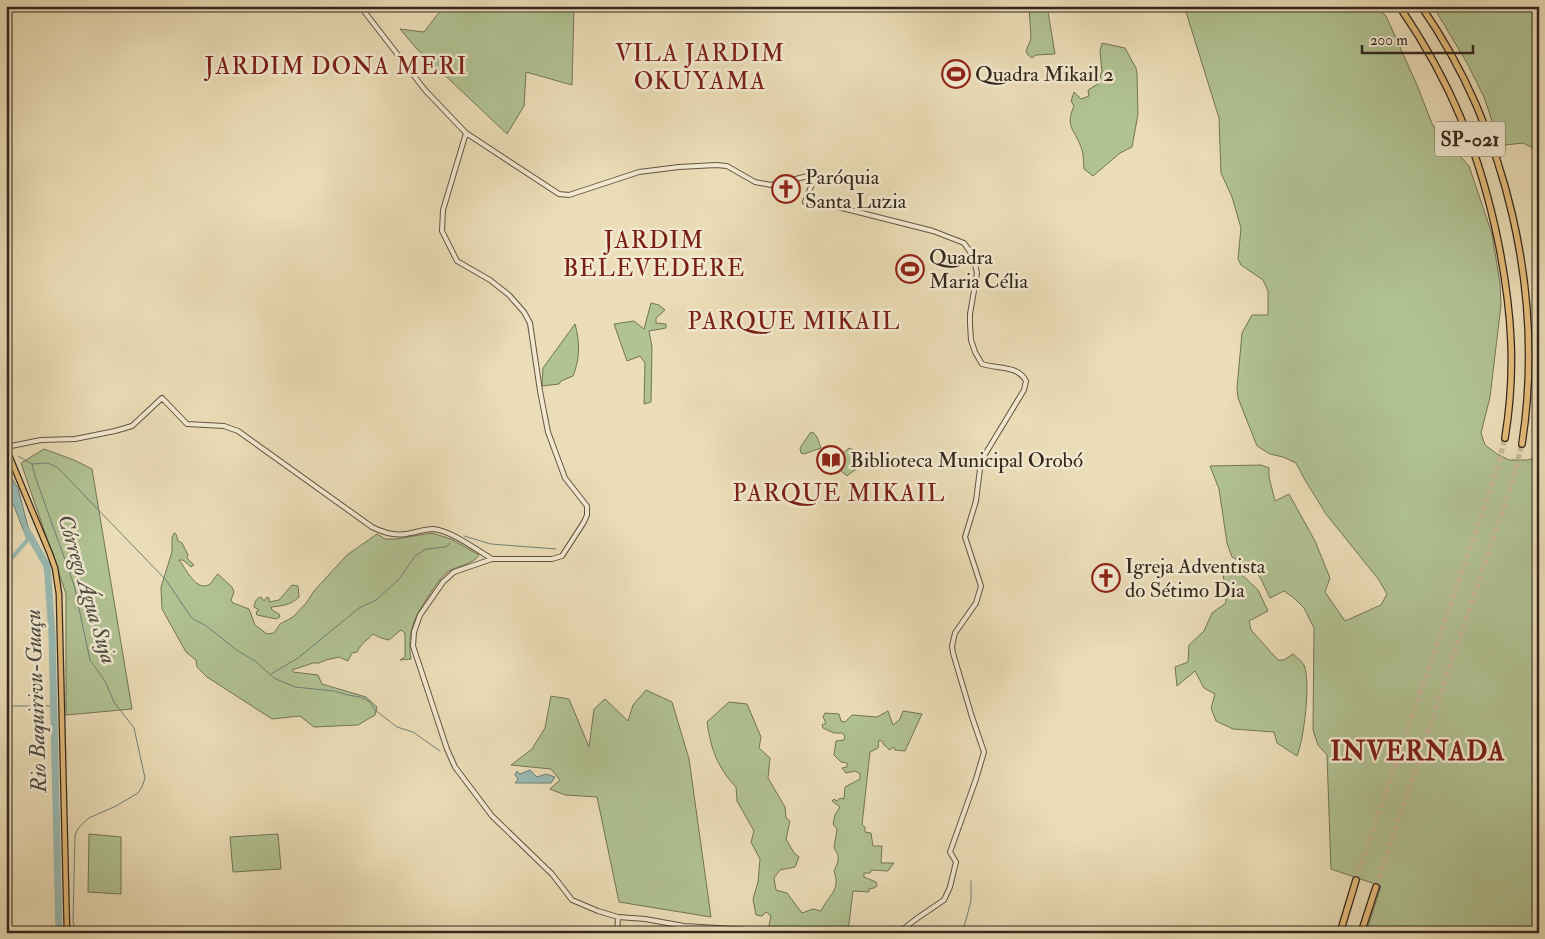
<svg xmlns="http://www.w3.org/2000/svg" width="1545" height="939" font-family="'IM FELL Double Pica',serif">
	<rect width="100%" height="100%" fill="#ebddb7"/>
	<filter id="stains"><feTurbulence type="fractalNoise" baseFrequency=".004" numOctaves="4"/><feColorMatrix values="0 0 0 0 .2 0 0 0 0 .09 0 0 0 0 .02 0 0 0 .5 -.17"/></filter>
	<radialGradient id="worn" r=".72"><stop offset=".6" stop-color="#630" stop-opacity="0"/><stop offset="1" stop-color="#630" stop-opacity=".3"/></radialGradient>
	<path fill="#b1c293" stroke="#727458" d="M446 6H574L572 85 526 72 524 106 507 134 416 48 400 29 424 32 437 15Z
		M1029 6H1047L1055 54 1036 55 1032 58 1028 55 1026 51 1031 39Z
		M1179 6H1375L1386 16 1417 85 1433 126 1469 166 1492 234 1500 283 1501 305 1490 397 1481 433 1485 445 1497 454 1509 460H1527L1539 457V933H1366L1381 886 1331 869 1327 755 1318 745 1313 730 1314 628 1304 608 1294 598 1284 591 1270 598 1260 577 1251 568 1232 557 1227 543 1219 489 1210 466 1261 465 1269 468V477L1275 501 1289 494 1315 541 1330 578 1325 592 1345 621 1381 605 1387 594 1379 580 1326 514 1305 480 1296 463 1283 457 1270 454 1257 446 1238 398 1237 388 1242 333 1252 315H1268V291L1263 280 1241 265 1238 259 1241 228 1232 197 1221 173 1219 118 1186 12Z
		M1433 6H1539V151L1523 143 1505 145 1495 130 1484 97 1467 63Z
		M1102 43 1125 48 1136 68 1137 74 1138 114 1132 147 1120 153 1093 176 1084 169C1083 163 1084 155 1082 150 1076 130 1064 128 1074 106L1071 101 1074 92 1081 99 1089 96 1088 90 1098 84 1102 71 1100 52Z
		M651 303 659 305 665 310 656 318V323L666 324V328L649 331 652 347 651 402 644 404 645 363 640 356 627 361 614 324 634 321 644 329Z
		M575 324C580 342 580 359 573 376L561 381 559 384 542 386 543 368Z
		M813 432 817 437 821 448 804 454 801 453 800 448 810 433Z
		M849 448 868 456C865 467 854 469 847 476L841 471 840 456Z
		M44 449 74 460 92 469 132 709 66 715V594L21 463Z
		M174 533 176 534 178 541 182 543 188 555 187 558 194 565 191 567 183 560H179C186 568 196 593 210 584 213 582 214 577 218 574L232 587 234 592 231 600 233 603 249 609 255 625 267 634 274 633 280 624 293 617 307 602 314 591 347 555 377 534 385 539H395L432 533 451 539 479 555C474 564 457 566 449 571 443 575 438 582 434 588 417 613 406 628 411 659L400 660 405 657V633L401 630 389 640 381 638 373 634C367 641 362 642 357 652L352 653 348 661 339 657 326 660 319 663H313L292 670 293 672 318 675 322 684 366 697 377 707 375 715 358 725 314 727 300 716 272 719 207 677 197 667 196 660 186 652 162 609 161 587 172 552V538Z
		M1222 562 1242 575 1258 590 1268 611 1249 621 1251 630 1278 660H1284L1293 654C1296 657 1302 661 1304 665 1311 682 1304 739 1297 756L1277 743 1274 732 1233 729 1216 721 1211 708 1215 694 1204 688 1195 671 1177 686 1175 667 1188 662 1189 645 1204 631 1212 613 1226 603Z
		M292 585 298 586 299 597C291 605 282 606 271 607L272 610 279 614 280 617 276 619 257 615 256 612 259 610 254 607C255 602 256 598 261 597L264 601 267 597 269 598V602L279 600Z
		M646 690 672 702 689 759 711 917 619 902 597 797 565 795 550 789 560 780 551 769 511 765 532 749 545 728 551 696 569 699 589 747 594 709 605 699 628 721 633 705Z
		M729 702 747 704 761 737 759 748 770 758 768 778 785 807 786 818 790 821 786 839 794 853 799 857 795 867 780 870 774 878 776 890 787 893 802 913 813 909 821 911C829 894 841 891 834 871 838 862 841 857 834 848L837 829 833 824 835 815 840 807 832 801 834 799 837 801 840 798 844 799 845 787 860 779V774L855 771 846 773 842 768 847 767V763L841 762 834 755 836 741 844 740 845 736 842 733H834L823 728 822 725 826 723 823 717 825 713 839 714 841 721 845 722 852 715 877 717 888 711 893 725 900 719 903 711 922 714 905 751 895 750 893 747 890 750 884 745 882 741 879 740 878 748 870 752 862 825 865 827V832L871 833 873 846H882L881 863H894L888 871 871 870 870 873H864V877L876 882 877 886 874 888 869 889V892L853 891 848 932 769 933 768 930 771 916 766 912 762 916 756 915 753 899 758 882 760 859 751 842 754 831 737 801 736 787C717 767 711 749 707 722Z
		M89 834 121 837V894L88 892Z
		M278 834 281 869 233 872 230 837Z"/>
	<path fill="#99bbb4" stroke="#708078" d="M6 469 18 488 28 527 33 537 30 542 27 539 6 486Z
		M530 770 537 777 546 774 555 777 551 783H515L518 779 515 775 517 771 520 774Z"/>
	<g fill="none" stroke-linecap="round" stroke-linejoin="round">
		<path stroke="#708078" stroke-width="1" d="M18 456 32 464 35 476 74 585 90 660 105 681 114 702 134 728 145 778 142 787 138 793 116 806 89 818 79 827 75 835 73 922 77 933
			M32 464 48 463 58 468 166 580 191 617 195 620 205 625 238 651 255 661 274 678 295 687 334 691 348 695 360 697 369 701 375 710 397 727 413 732 440 751
			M464 536 491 544 556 549
			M271 674 298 658 359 608 376 600 400 578 415 556 426 549 446 547 450 543
			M6 706H53
			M964 933V927L971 901V881"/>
		<path stroke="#99bbb4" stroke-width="4" d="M6 561 11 559 30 537"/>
		<path stroke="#99bbb4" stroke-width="7" d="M27 531 47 566 48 577 52 635 59 933"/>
		<path stroke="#c6b998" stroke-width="5.5" stroke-dasharray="5.5 3" stroke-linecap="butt" d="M1356 880 1496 472 1505 438
			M1376 887 1514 476 1522 444"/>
		<defs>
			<path id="minor" d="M360 6 425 90 466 133 559 194 569 195 639 172 679 167 716 165 727 166 755 182 771 185 816 174
				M466 133 443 210 442 231 457 261 490 280 509 295 524 312 530 323 540 391 548 432 565 478 587 506V515L584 522 562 556 552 559H492L454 572 443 582 420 615 414 632 413 646 447 749 455 767 492 816 552 874 572 900 598 911 618 917 645 919 684 926 750 930 759 933
				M816 174 805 202H816L850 210 933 231 964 243 973 256 977 273 970 314V324L971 340 975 352 982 364C997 369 1018 365 1026 381L1024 390 981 461 976 501 965 537 981 586 976 603 955 633 952 646 953 653 972 717 984 752 976 779 950 852 956 862 950 887 944 900 916 919 898 933
				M6 447 41 440 75 439 115 431 132 426 162 398 187 424 224 426 238 431 372 527C382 532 394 536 406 534 415 533 423 529 433 529 450 530 477 550 492 559
				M617 933 618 917"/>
			<path id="major" d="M6 448 50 554 55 568 59 594 67 933"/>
			<path id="highway" d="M1399 6C1452 83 1481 156 1499 246 1512 313 1516 371 1505 438
				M1421 6C1507 130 1545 294 1522 444
				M1340 933 1356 880
				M1361 933 1376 887"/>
		</defs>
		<use href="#minor" stroke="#615444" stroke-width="6"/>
		<use href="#major" stroke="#33271d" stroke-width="7"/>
		<use href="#highway" stroke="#33271d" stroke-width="8"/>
		<use href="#minor" stroke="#f2e9d0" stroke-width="4"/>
		<use href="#major" stroke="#e6be7c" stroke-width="4.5"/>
		<use href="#highway" stroke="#e6be7c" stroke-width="5.5"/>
	</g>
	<defs>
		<symbol id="stadium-ring" viewBox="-11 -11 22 22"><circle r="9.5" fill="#f2e9d0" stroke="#8f2418" stroke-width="1.5"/><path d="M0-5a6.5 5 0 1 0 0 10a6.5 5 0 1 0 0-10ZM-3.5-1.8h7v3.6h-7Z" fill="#8f2418"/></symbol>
		<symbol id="church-ring" viewBox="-11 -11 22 22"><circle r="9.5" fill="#f2e9d0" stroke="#8f2418" stroke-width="1.5"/><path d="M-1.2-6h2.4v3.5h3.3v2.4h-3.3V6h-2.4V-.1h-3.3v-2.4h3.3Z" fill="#8f2418"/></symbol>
		<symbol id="library-ring" viewBox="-11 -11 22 22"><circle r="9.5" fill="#f2e9d0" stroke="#8f2418" stroke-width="1.5"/><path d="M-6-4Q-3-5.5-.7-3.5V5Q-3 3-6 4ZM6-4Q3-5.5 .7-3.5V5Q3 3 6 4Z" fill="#8f2418"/></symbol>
	</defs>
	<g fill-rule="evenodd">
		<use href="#stadium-ring" x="940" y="58" width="32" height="32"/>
		<use href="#church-ring" x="770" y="173" width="32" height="32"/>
		<use href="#stadium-ring" x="894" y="253" width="32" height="32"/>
		<use href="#library-ring" x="815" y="444" width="32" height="32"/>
		<use href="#church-ring" x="1090" y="562" width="32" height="32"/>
	</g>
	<g text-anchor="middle" stroke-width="5" stroke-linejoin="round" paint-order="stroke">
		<rect fill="#f2e9d0" stroke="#6c6153" stroke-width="1" x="1435" y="121.5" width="70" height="35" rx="4"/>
		<g font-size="20" font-weight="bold" fill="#33271d">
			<text x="1470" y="146">SP-021</text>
		</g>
		<g font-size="21" fill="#33271d" stroke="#f2e9d0" text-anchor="start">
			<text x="975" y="81">Quadra Mikail 2</text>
			<text x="805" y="184">Paróquia<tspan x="805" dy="24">Santa Luzia</tspan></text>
			<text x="929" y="264">Quadra<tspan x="929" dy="24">Maria Célia</tspan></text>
			<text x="850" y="467">Biblioteca Municipal Orobó</text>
			<text x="1125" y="573">Igreja Adventista<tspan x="1125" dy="24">do Sétimo Dia</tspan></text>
		</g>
		<g font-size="22" font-style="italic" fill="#4c4c43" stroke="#f2e9d0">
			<text transform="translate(88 589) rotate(73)" y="8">Córrego Água Suja</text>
			<text transform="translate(35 701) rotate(-92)" y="8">Rio Baquirivu-Guaçu</text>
		</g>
		<g font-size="24" letter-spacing="1" fill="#7a1f14" stroke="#f2e9d0">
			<text x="700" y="61">VILA JARDIM<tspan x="700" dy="28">OKUYAMA</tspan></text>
			<text x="336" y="74">JARDIM DONA MERI</text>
			<text x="654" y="248">JARDIM<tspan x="654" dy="28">BELEVEDERE</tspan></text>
			<text x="794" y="329">PARQUE MIKAIL</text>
			<text x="839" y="501">PARQUE MIKAIL</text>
		</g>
		<g font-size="26" font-weight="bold" letter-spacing="1" fill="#7a1f14" stroke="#f2e9d0">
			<text x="1418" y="760">INVERNADA</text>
		</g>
	</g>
	<rect width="1545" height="939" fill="none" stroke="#ebddb7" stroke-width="25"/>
	<rect x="8" y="8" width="1530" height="924" fill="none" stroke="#33271d" stroke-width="2.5"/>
	<rect x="12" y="12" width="1520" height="914" fill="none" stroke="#33271d"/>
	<path d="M1362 45v8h111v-8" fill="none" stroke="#33271d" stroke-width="2.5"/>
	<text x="1370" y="45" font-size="15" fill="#33271d" stroke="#f2e9d0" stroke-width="4" paint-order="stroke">200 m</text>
	<rect width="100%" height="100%" filter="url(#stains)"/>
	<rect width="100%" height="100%" fill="url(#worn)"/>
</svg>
